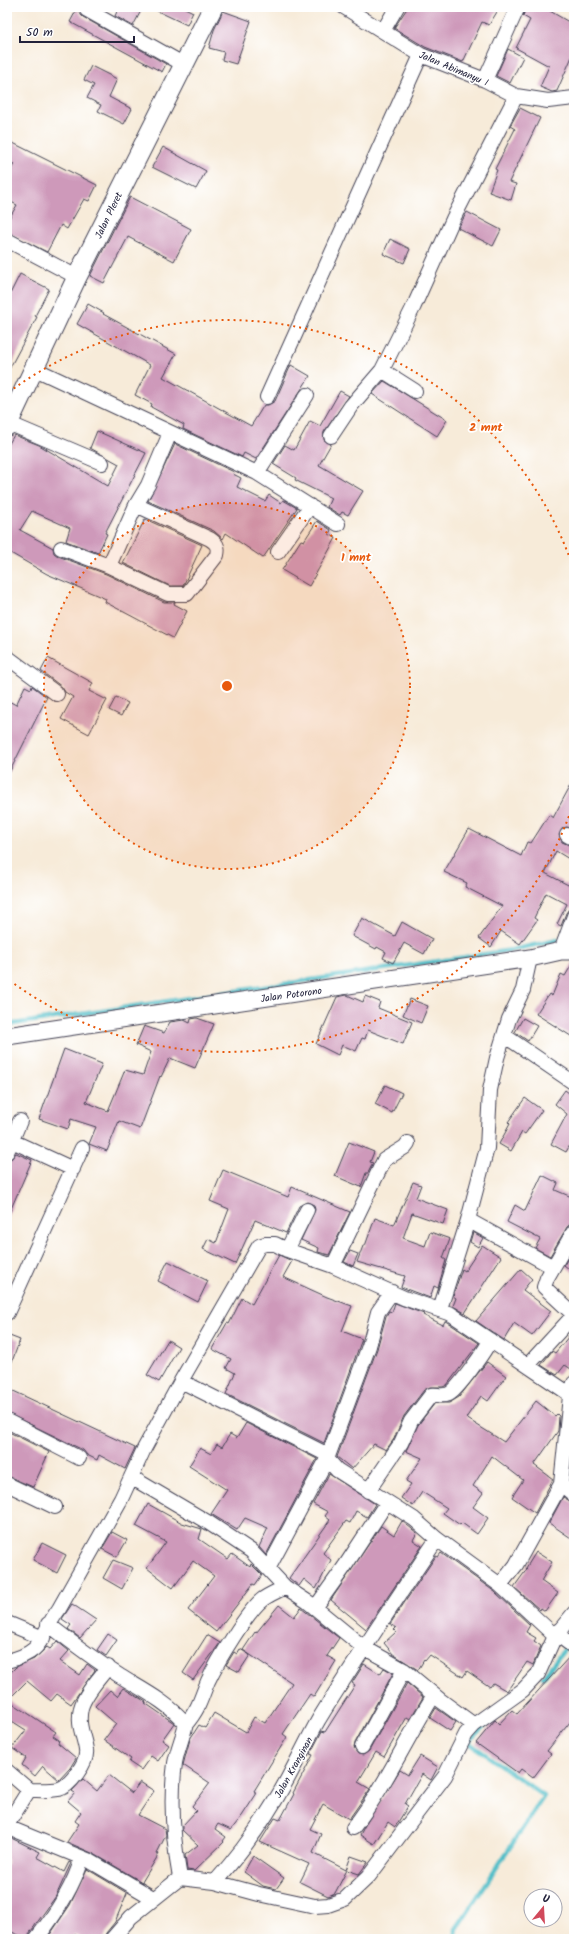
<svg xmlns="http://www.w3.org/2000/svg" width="581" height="1946" font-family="Kalam,sans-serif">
	<rect width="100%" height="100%" fill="#fff"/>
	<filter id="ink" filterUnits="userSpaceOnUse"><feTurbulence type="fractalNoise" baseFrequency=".025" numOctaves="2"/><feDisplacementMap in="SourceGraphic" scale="8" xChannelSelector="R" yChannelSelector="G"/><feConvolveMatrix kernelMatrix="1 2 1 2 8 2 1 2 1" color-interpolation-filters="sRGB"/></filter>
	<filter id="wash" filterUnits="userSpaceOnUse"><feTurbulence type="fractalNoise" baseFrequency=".012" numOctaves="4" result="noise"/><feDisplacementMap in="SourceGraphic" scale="16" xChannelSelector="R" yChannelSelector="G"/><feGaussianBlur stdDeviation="0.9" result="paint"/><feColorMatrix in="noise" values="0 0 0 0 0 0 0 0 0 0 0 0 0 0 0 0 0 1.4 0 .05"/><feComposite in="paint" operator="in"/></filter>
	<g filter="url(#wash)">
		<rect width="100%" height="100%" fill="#f7ebd9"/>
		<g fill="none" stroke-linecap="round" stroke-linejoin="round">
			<path stroke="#4fbdc7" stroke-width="4.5" d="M7 1025 512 950 557 940
				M543 1677 574 1637
				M456 1939V1929L544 1796 468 1742 487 1723"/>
		</g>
		<g id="blocks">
			<path fill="#ce99ba" d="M119 7H143L133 26 115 16Z
				M149 7H183L193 12 187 25Z
				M408 7H500L489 25 482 22 463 62 425 47 394 28Z
				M526 7H543L574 25V52L557 91 552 92 540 87 549 66 516 48 530 20 523 16Z
				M77 9 83 17 166 64 162 72 70 22Z
				M223 11 251 21 236 64 222 60 224 52 209 48 214 30Z
				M508 49 523 57 510 83 496 76Z
				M91 66 117 79 109 97 132 109 124 124 98 111 101 105 87 98 94 85 84 80Z
				M520 108 540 118 509 182 516 184 511 200 489 192 497 170 495 169 515 129 510 126Z
				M7 140 97 185 89 201 84 199 67 229 61 225 47 252 7 232V222L17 205 7 200V177L14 164 7 160Z
				M163 147 206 171 196 189 152 167Z
				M130 197 191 229 174 261 128 237 104 283 90 276Z
				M467 212 501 230 493 246 458 228Z
				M390 239 410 249 404 263 383 254Z
				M20 274 49 289 35 316 37 317 7 373V300Z
				M88 304 104 313 103 314 176 354 163 377 251 426 264 405H268L275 401 291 365 310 376 256 459 244 453 242 457 183 429 184 425 151 407 152 404 135 395 150 365 77 324Z
				M384 381 447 420 437 436 372 394Z
				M340 391 349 396 324 432V440L331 444 319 465 363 491 348 515 342 512 340 515 327 507 331 498 295 480 296 478 273 464 285 445 294 450 310 421 320 426Z
				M97 431 146 453 105 533 107 534 98 553 66 541 70 528 32 511 20 530 53 548 54 553 58 556 106 574 164 602H175L174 604 187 611 173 638 105 602 106 599 47 574 7 551V447L14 435 39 445 108 486 119 464 90 448Z
				M175 444 234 472 233 474 241 478 237 487 265 501 269 495 281 503 283 500 297 508 263 558 226 533 223 539 214 531 148 501Z
				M145 519 202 545 183 586H170L123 563Z
				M317 521 331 530 329 534 336 538 309 586 282 570 301 540 304 541Z
				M48 658 93 683 89 691 107 700 89 734 61 719 73 697 65 692 62 687 41 671Z
				M25 686 31 689 32 686 47 697 7 777V700L16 705Z
				M116 697 128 703 121 716 109 710Z
				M574 779V829L567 827 563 828 559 835 562 842 574 847V862L556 851 545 873 574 888V908L569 909 566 913 561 926 557 924 567 904 546 893 534 918 537 920 520 944 501 931 491 947 479 938 502 906 465 887 467 883 444 872 469 829 521 856 527 842 531 843 549 815 553 818Z
				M362 918 395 936 402 922 432 939 424 954 404 943 393 963 383 958 386 952 377 947 376 949 352 936Z
				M574 961V1038L536 1014 549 994 552 996 561 974 565 976Z
				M347 995 363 1002 365 996 380 1002 378 1008 412 1022 403 1044 368 1030 365 1039 362 1038 356 1051 342 1045 338 1055 316 1044 337 997Z
				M410 999 428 1006 421 1023 403 1015Z
				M197 1018 214 1024 195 1068 170 1058 161 1077 160 1076 140 1129 119 1121 107 1151 89 1144 96 1127 71 1119 68 1129 39 1119 64 1049 102 1064 86 1102 108 1111 125 1070 143 1075 151 1052 136 1045 144 1026 164 1033 170 1022 184 1020 190 1023 191 1019Z
				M523 1018 537 1026 528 1041 515 1032Z
				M385 1085 402 1093 392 1113 375 1104Z
				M565 1090 574 1097V1138L566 1152 551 1144 567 1114 555 1104Z
				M525 1098 542 1110 525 1134 522 1132 511 1151 499 1144 510 1124 508 1122Z
				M349 1142 374 1152 370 1162 373 1163 368 1173H366L361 1187 335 1176Z
				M16 1153 32 1160 7 1218V1160L12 1158Z
				M223 1170 288 1197 292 1187 350 1212 329 1255 318 1252 319 1248 301 1240 315 1210 314 1205 307 1202 299 1206 286 1233 255 1220 235 1264 203 1249 208 1239 216 1243 229 1209 210 1201Z
				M542 1175 558 1183 555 1190 574 1198V1223L567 1227 550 1256 535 1248 540 1239 507 1222 515 1205 525 1211Z
				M413 1182 421 1185 416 1198 448 1210 443 1224 412 1213 403 1238 425 1246 430 1232 450 1239 443 1258 446 1260 438 1288 434 1286 430 1298 401 1287 405 1276 357 1262 363 1246H365L375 1218 394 1225Z
				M473 1232 483 1238 478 1247 470 1242Z
				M482 1245 501 1257 465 1313 453 1306 456 1298 453 1296 462 1269 465 1271Z
				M574 1248V1273L564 1265Z
				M350 1251 358 1254 353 1266 344 1262Z
				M279 1255 292 1261 283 1277 327 1297 352 1306 342 1331 362 1339 324 1443 226 1394 235 1373 226 1368 231 1359 212 1349 227 1323 229 1324 242 1298 252 1304Z
				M168 1261 208 1281 198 1302 158 1281Z
				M521 1269 532 1279 523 1290 551 1311 532 1336 514 1323 504 1340 476 1321Z
				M395 1303 424 1314 423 1315 443 1325 445 1321 447 1322 479 1343 447 1385 443 1387H430L424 1390 404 1416 394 1439 386 1450 374 1444 352 1469 337 1457 377 1349 386 1316 389 1311 392 1312Z
				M574 1330V1371L565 1365 557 1375 541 1365 552 1351 555 1353Z
				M7 1335 20 1340 8 1372H7Z
				M168 1340 179 1347 159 1382 147 1375Z
				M487 1362 506 1376 488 1401 481 1396 466 1418 504 1442 536 1401 555 1416 557 1414 559 1416 558 1431 534 1465 553 1479 535 1513 512 1497 523 1480 492 1456 473 1486 483 1493 473 1507 488 1518 477 1534 462 1523 460 1525 443 1513 447 1508 422 1492 413 1506 401 1498 411 1484 406 1481 422 1458 406 1451 418 1425 435 1403H449L459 1397Z
				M7 1388 135 1448 125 1469 99 1455 97 1460 87 1455 83 1450 7 1413Z
				M246 1423 317 1459 266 1555 259 1547 268 1528 245 1518 237 1530 211 1514 227 1490 189 1466 200 1448 211 1454 217 1444 222 1447 230 1434 237 1438Z
				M7 1431 49 1452 33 1487 7 1476Z
				M329 1474 375 1504 367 1517 356 1511 350 1523 346 1521 323 1553 331 1560 316 1589 304 1579 299 1586 289 1578 330 1520 325 1516 328 1512 313 1504Z
				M563 1497 574 1503V1540L549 1523Z
				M148 1504 182 1523 202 1529 199 1539 228 1559 232 1554 250 1567 251 1564 262 1575 255 1585 253 1584 216 1632 188 1610 214 1576 193 1561 173 1588 147 1568 166 1542 136 1526Z
				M402 1521 417 1533 413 1540 422 1546 366 1629 331 1600 381 1526 394 1535Z
				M112 1532 127 1540 117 1557 102 1549Z
				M42 1543 66 1555 57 1573 33 1560Z
				M536 1552 552 1562 541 1581 558 1593 545 1611 541 1608 540 1610 514 1587 527 1569 526 1568Z
				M441 1553 495 1592 530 1625 526 1632 536 1638 534 1641 541 1646 533 1665 527 1662 507 1691 493 1683 490 1687 467 1671 463 1677 430 1655 425 1661 424 1660 418 1670 393 1654 384 1643 396 1632 394 1630 396 1628 390 1624 436 1556 438 1557Z
				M113 1560 133 1568 122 1589 103 1578Z
				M72 1604 96 1620 80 1638 68 1629 71 1625 62 1619Z
				M279 1605 294 1617 301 1608 339 1638 327 1656 336 1661 314 1697 310 1694 283 1734 287 1737 254 1791 257 1793 242 1816 231 1830 218 1824 215 1829 226 1837 223 1841 224 1842 194 1871 187 1870 185 1855 198 1845 182 1830V1826L196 1811 192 1807 210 1783 183 1765 190 1739 199 1725 205 1728 214 1713 246 1732 254 1717 265 1723 292 1683 243 1650 255 1632 256 1633Z
				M108 1634 117 1640 106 1656 97 1650Z
				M207 1635 220 1643 193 1680 183 1673Z
				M57 1641 69 1651 60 1661 80 1675 87 1664 95 1670 71 1704 57 1694 51 1701 27 1681 8 1700 56 1732 53 1736 59 1740 58 1743 76 1758 70 1768 59 1780 43 1766 35 1776 22 1765 26 1758 12 1748 26 1730 7 1718V1676L16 1667 34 1659 47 1647 50 1649Z
				M240 1649 250 1655 239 1672 226 1665 234 1652 237 1654Z
				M571 1655H574V1717L547 1751 551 1754 533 1778 521 1769 518 1773 476 1743 495 1720 499 1724 512 1710 517 1714Z
				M364 1664 380 1674 384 1668 393 1673 355 1743 354 1748 358 1754 363 1755 369 1751 407 1683 423 1697 410 1719 407 1717 384 1757 376 1752 358 1782 370 1789 349 1819 323 1804 310 1829 321 1834 313 1853 346 1870 351 1856 368 1862 359 1874 347 1870 335 1893 328 1896 300 1882 309 1864 260 1842 275 1818 280 1820 294 1794 293 1793 313 1755 310 1754 319 1737 322 1731 325 1732 355 1685 352 1683Z
				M123 1688 146 1702 145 1703 174 1723 162 1740 169 1745 158 1761 151 1756 141 1770 129 1762 131 1759 104 1740 116 1724 95 1706 110 1690 117 1696Z
				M436 1708 456 1722 450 1731 430 1718Z
				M420 1756 438 1767 431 1780 422 1774 405 1804 408 1806 395 1827 388 1822 374 1844 360 1835 364 1827 400 1770 408 1775Z
				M109 1775 132 1793 140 1782 154 1791 138 1815 165 1829 166 1835 157 1853 159 1854 142 1882 94 1854 67 1842 79 1824 75 1821 81 1812 68 1801 75 1793 72 1791 83 1779 97 1791Z
				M9 1837 40 1852 37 1857 64 1872 69 1862 71 1863 56 1896 29 1934 28 1939 7 1930V1842Z
				M253 1856 284 1878 276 1889 263 1886 244 1872Z
				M87 1869 127 1893 115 1922 106 1933 104 1939H82L74 1934 72 1939H47L70 1905Z"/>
		</g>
	</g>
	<g filter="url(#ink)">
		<use href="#blocks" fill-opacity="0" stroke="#424053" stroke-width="1"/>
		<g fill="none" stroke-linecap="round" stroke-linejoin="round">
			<defs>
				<path id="minor" d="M85 7 87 10 183 64
					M344 7 421 55 485 80 516 96 548 101 574 98
					M383 31 397 7
					M485 80 518 7
					M7 240 77 277
					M33 368 257 473 338 524
					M415 391 382 370 414 306 453 219 516 96
					M267 397 421 55
					M8 423 102 463
					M331 436 351 406 382 370
					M257 473 307 395
					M61 548 109 566 136 505 148 485 170 433
					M278 552 310 506
					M109 566 168 594H187L217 555C219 546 216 543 210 539L136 505
					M7 657 57 694
					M567 835 574 839
					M561 951 574 916
					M505 1036 574 1083
					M12 1141 73 1169
					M7 1152 20 1121
					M468 1220 553 1267
					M574 1231 547 1278 544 1287 574 1315
					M287 1250 307 1210
					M333 1266 384 1160 405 1147 408 1143
					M392 1292 378 1312 369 1346 327 1459 337 1470 414 1519 437 1539 500 1585 555 1636
					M440 1309 468 1220 487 1148 490 1090 497 1058 509 1019 523 990 530 958
					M7 1313 82 1148
					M528 1365 574 1315
					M181 1381 328 1455
					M574 1383 570 1396 561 1484 574 1495
					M7 1421 79 1458
					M131 1477 209 1523 251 1551 285 1587
					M7 1484 55 1507
					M368 1491 401 1443 411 1421 431 1395C437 1394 442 1397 449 1394 457 1390 486 1350 490 1340
					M268 1569 327 1459
					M500 1585 516 1565 561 1484
					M315 1608 345 1566 387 1502
					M7 1623 43 1638
					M48 1624C71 1642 95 1660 120 1676 143 1690 169 1703 186 1724 183 1737 177 1750 175 1763 170 1801 173 1840 180 1878
					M559 1630 562 1638 574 1647
					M7 1661C47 1651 38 1637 59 1609L121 1499 144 1449 181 1381 259 1246 265 1244H275L287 1250 333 1266 404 1298 451 1314 574 1397
					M186 1724C200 1707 200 1700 208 1681 217 1662 248 1610 263 1599 270 1594 278 1591 285 1587L308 1602 363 1647 404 1670 440 1700 474 1725
					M362 1747 404 1670
					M7 1771 29 1790
					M7 1825 29 1790C39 1790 49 1791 59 1789 70 1786 88 1762 86 1750 84 1735 77 1726 81 1708 85 1693 99 1679 108 1667
					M7 1827 90 1861 153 1898
					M353 1828C385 1787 406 1739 434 1695
					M215 1882C244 1850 268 1815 288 1778 299 1758 308 1738 319 1719 357 1657 397 1598 437 1539
					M36 1939C56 1914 73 1888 82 1858
					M112 1939 131 1917 180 1878 215 1882 259 1894 315 1906 328 1905 345 1899 369 1876 445 1776 466 1734 474 1725 523 1690 538 1674 555 1636 574 1613"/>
				<path id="tertiary" d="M7 1036 530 958 561 951H574"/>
				<path id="secondary" d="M7 426 77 277 213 7"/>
			</defs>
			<use href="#minor" stroke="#424053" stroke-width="16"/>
			<use href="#tertiary" stroke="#424053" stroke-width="19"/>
			<use href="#secondary" stroke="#424053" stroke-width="21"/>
			<use href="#minor" stroke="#fff" stroke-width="14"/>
			<use href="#tertiary" stroke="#fff" stroke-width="17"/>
			<use href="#secondary" stroke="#fff" stroke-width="19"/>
		</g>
	</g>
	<circle cx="227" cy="686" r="183" fill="#e8590c" fill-opacity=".12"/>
	<g fill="none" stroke="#e8590c" stroke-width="2" stroke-dasharray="2 4">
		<circle cx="227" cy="686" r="183"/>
		<path d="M573 805A366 366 0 0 1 9 980M9 392A366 366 0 0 1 573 567"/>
	</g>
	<g text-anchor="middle" stroke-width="3.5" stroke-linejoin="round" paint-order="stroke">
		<g font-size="10" fill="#22223b" stroke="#fff">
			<text transform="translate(454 68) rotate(23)" y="4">Jalan Abimanyu I</text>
			<text transform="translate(108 215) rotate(-64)" y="4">Jalan Pleret</text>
			<text transform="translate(291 994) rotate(-8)" y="4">Jalan Potorono</text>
			<text transform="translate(293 1767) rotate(-61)" y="4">Jalan Kranginan</text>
		</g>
	</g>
	<circle cx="227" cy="686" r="6" fill="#e8590c" stroke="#fff" stroke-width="2"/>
	<g font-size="12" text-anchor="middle" font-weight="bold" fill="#e8590c" stroke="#fff" stroke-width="3.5" stroke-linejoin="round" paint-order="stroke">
		<text x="486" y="431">2 mnt</text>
		<text x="356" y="561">1 mnt</text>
	</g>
	<rect width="581" height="1946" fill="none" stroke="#fff" stroke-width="24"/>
	<g transform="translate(543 1908) rotate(18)"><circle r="19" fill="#ffffff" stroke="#a7a7b1"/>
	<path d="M0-3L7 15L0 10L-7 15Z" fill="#d1495b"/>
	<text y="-6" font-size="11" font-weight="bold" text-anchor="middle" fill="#22223b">U</text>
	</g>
	<path d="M20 36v6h114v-6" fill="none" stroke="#22223b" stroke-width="2"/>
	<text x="26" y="36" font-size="12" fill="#22223b" stroke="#ffffff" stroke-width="3" paint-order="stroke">50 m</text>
</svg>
